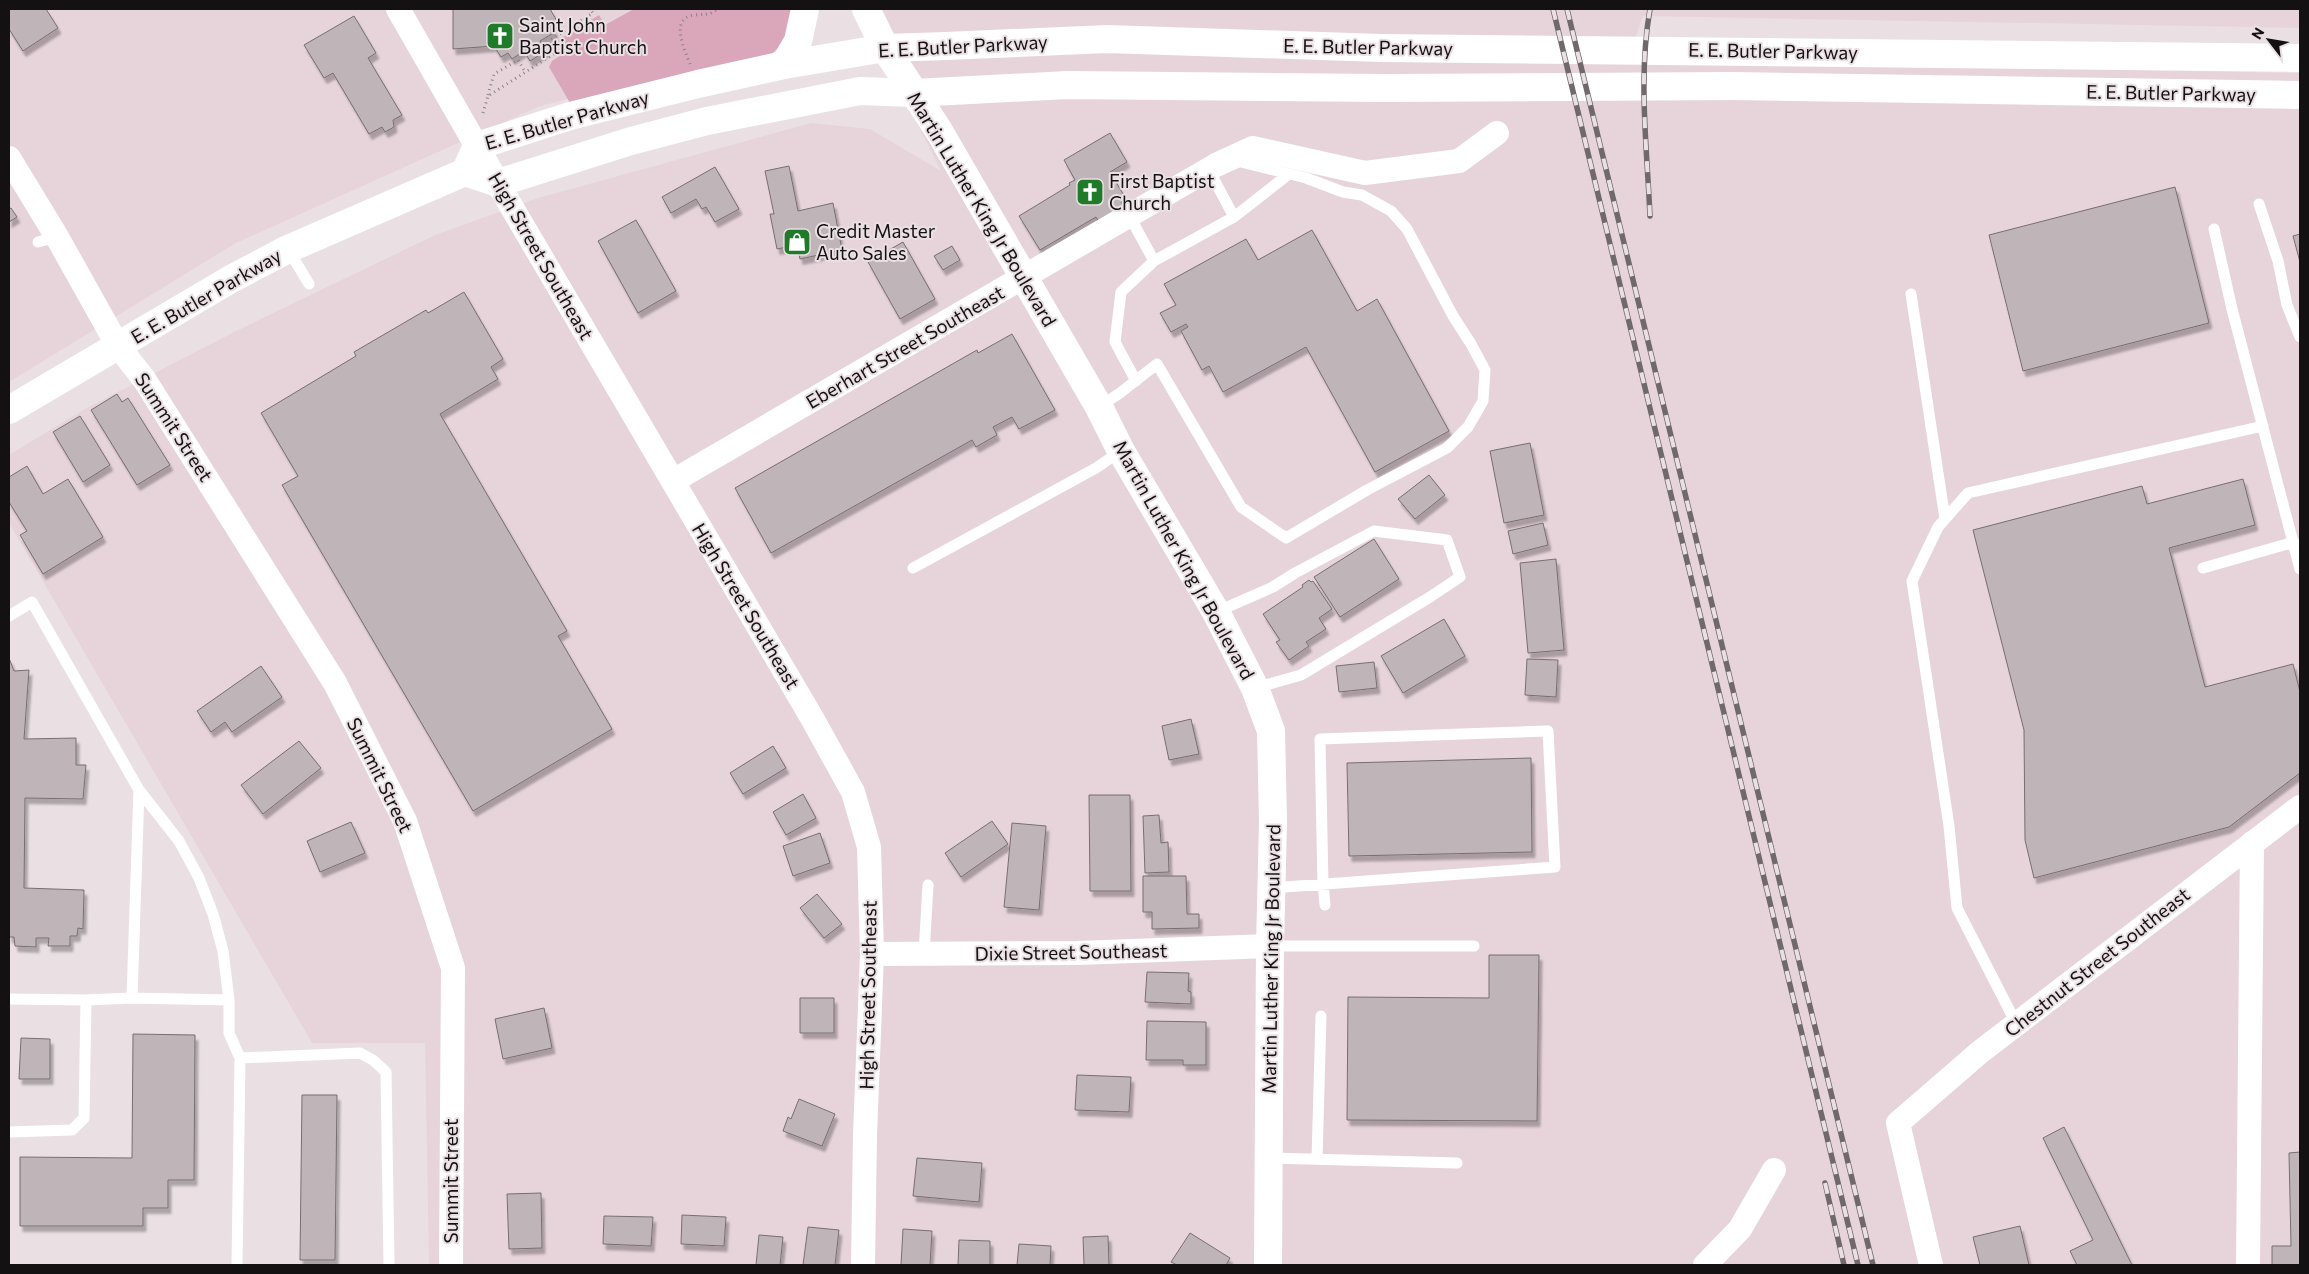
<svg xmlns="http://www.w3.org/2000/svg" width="2309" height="1274" font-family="Commissioner,sans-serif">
	<defs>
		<filter id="shadow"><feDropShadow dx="3" dy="5.5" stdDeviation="1" flood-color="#0004"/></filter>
	</defs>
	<rect width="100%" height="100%" fill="#eae0e3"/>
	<path fill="#e7d4db" d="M9 9H788L780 41 538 107 236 243 9 382Z
		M859 9H2300V28L1643 16 1627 61 2300 73V1265H429L425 1043H312L9 523V455L83 410 234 332 435 235 538 198 811 123 870 129 941 171Z"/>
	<path fill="#daa7ba" d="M634 9H793L785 42 766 59 570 103 549 67 552 61 563 54 558 40 599 15 605 25Z"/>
	<path fill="#bfb5b9" stroke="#776e72" filter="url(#shadow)" d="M9 9H46L58 28 23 51 9 29Z
		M453 9H550L557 21 551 25 555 32 540 41 546 51 530 61 524 51 512 59 508 53 501 57 494 46 453 49Z
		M354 16 376 53 368 58 402 115 393 120 394 127 385 132 382 127 369 134 333 73 324 78 304 45Z
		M1110 133 1127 162 1110 172 1126 199 1121 202 1124 208 1099 222 1096 217 1040 250 1019 216 1070 185 1069 183 1075 180 1064 160Z
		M789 166 798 211 833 203 842 250 800 259 797 245 777 249 770 214H774L765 171Z
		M715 167 739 209 715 222 706 207 702 209 696 199 671 213 662 197Z
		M2175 187 2209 323 2023 371 1989 235Z
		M11 208 17 217 9 222V209Z
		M636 220 676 291 638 313 598 241Z
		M1312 230 1357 311 1377 299 1449 431 1375 472 1306 347 1223 392 1209 366 1202 370 1181 331 1188 327 1186 324 1171 332 1160 313 1176 305 1164 284 1246 239 1258 260Z
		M2300 234V262L2293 236Z
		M903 242 935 299 900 319 868 262Z
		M952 246 960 260 943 270 934 256Z
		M464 292 503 359 491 367 498 379 440 414 567 631 558 636 612 729 473 811 282 485 298 476 261 413 356 356 354 352 426 310 428 313Z
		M1012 334 1055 410 1019 429 1012 417 993 427 997 435 976 447 972 440 771 553 735 488 977 350 978 353Z
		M117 394 122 402 128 398 170 465 137 485 91 410Z
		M80 416 110 465 83 482 53 432Z
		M1530 443 1544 515 1504 523 1490 451Z
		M27 466 43 494 68 479 103 537 43 574 20 535 27 531 9 502V477Z
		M1429 475 1445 495 1415 519 1398 499Z
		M2243 479 2255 525 2169 548 2205 687 2293 664 2300 692V773L2229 827 2034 878 2025 840 2024 730 1973 530 2142 486 2147 504Z
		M1543 523 1548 545 1513 554 1508 531Z
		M1374 539 1399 579 1340 617 1314 577Z
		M1556 559 1564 650 1528 653 1520 563Z
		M1309 580 1311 582 1313 581 1332 609 1319 618 1326 629 1306 642 1309 646 1289 660 1276 642 1280 640 1263 614 1303 587 1302 585Z
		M1444 619 1465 656 1403 693 1381 656Z
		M9 658 14 671 29 670 24 739 76 738V765H86L83 799 25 798 24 888 84 890 83 929 78 928 77 936H70V946H48L49 938H36V947L15 946 14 937H9Z
		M1527 659 1558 660 1556 697 1525 695Z
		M1374 662 1377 688 1339 692 1336 666Z
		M261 666 282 697 232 732 225 722 211 732 197 711Z
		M1191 719 1199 754 1169 760 1162 726Z
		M299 741 321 768 263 814 241 785Z
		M773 746 786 768 743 794 730 773Z
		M1531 758 1532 852 1349 856 1347 763Z
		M803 794 816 818 786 835 773 812Z
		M1089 795H1130L1131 891H1090Z
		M1159 815 1161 843 1168 842 1169 872 1145 873 1143 816Z
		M992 821 1008 844 961 877 945 853Z
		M351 822 365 853 320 872 307 841Z
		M1012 823 1046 826 1039 910 1004 907Z
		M820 833 830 863 793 876 783 846Z
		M1143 876H1186L1187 914H1199V928L1152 929V912H1143Z
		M817 894 842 924 824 938 800 908Z
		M1489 955H1539L1537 1121 1347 1120 1348 997 1489 998Z
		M1147 972 1189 973 1188 991 1191 992V1004L1145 1002Z
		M800 998H834V1033H800Z
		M544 1008 552 1048 503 1059 495 1019Z
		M1147 1021 1206 1022V1065H1183V1060H1146Z
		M133 1034 195 1035 194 1180H168V1208H143V1226H20V1157L132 1158Z
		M21 1038 50 1039V1079H19Z
		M1077 1075 1131 1077 1129 1112 1075 1110Z
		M302 1095H337L335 1260H300Z
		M799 1099 835 1114 822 1146 783 1131 788 1117 791 1119Z
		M2064 1127 2132 1265H2077L2070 1251 2093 1240 2043 1138Z
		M2300 1152V1265H2272V1246H2291L2289 1153Z
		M917 1158 982 1163 979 1202 913 1196Z
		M541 1193 542 1248 509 1249 507 1194Z
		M682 1215 726 1217 724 1246 681 1244Z
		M604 1216 653 1217 651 1246 603 1244Z
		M2020 1226 2029 1265H1980L1973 1237Z
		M808 1227 839 1230 835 1265H803Z
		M903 1229 932 1231 930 1265H901Z
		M1190 1233 1230 1258 1226 1265H1177L1171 1262Z
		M759 1235 783 1237 780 1265H756Z
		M1108 1236 1109 1265H1084L1083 1237Z
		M959 1240 990 1241V1265H958Z
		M1019 1244 1051 1246 1050 1265H1017Z"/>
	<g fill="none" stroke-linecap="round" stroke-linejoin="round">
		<path stroke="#898385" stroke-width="3" stroke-dasharray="1 4" stroke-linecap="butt" d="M690 64C685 51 669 18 694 15 703 14 710 16 717 9
			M488 95 494 74 518 60 525 72
			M483 113 488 96 557 52 550 40 593 13 590 9"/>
		<path stroke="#fff" stroke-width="11" d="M1209 170 1234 217 1289 174
			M2259 204 2278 261 2287 305 2300 337
			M1130 217 1154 261
			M2214 229 2232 309 2300 569
			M38 242 57 237
			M288 249 309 284
			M1911 294 1945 519
			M1136 381 1115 342 1121 292 1154 261 1234 217
			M1099 407 1120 393 1157 364 1241 507 1286 538 1367 490 1447 448 1468 427 1483 401 1485 370 1471 344 1453 316 1407 229 1391 211 1362 195 1343 192 1306 178 1233 160
			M913 568 1096 468 1121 451
			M2203 568 2294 542
			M1216 612 1273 587 1295 573 1374 531 1447 540 1460 577 1430 597 1301 675 1255 688
			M9 616 32 602 139 790 179 841 199 878 213 914 223 951 229 1000V1033L240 1058 237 1265
			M1271 888 1555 867 1548 731 1320 739 1323 884 1325 905
			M1270 946H1474
			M924 954 928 885
			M132 998 139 790
			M9 999 86 1000 132 998 229 1000
			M2017 1025 1957 908 1949 826 1912 581 1938 527 1968 493 2263 426
			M240 1058 360 1053 373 1060 386 1072 389 1265
			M9 1132 72 1130 84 1118 86 1000
			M1268 1158 1457 1163
			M1317 1159 1321 1016"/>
		<path stroke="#fff" stroke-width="24" d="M398 9 507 199 812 718 853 792 869 847 872 954 865 1135 863 1265
			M9 158 57 237 118 346 144 379 335 683 405 821 453 968 451 1265
			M673 481 1216 165 1253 148 1365 173 1459 161 1497 133
			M872 954 1077 953 1270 946
			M1705 1265 1740 1229 1774 1170
			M1931 1265 1898 1123 1980 1052 2300 807
			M2248 1265 2252 843"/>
		<path stroke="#fff" stroke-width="28" d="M866 9 885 48 939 131 1099 407 1121 451 1216 612 1255 688 1271 731 1273 821 1270 946 1268 1265"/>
		<path stroke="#fff" stroke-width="28" d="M784 65 798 41 805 9
			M465 172 477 146 570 116 698 84 784 65 885 48 946 46 1107 39 1381 48 2300 58
			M9 410 231 279 288 249 465 172 498 183 631 141 707 121 860 91 914 93 1068 85 1385 88 1732 86 2300 95"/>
		<defs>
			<path id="rail" d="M1553 9 1858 1265
				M1567 9 1873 1265
				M1650 216C1647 148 1638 77 1650 9
				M1825 1183 1844 1265"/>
		</defs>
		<use href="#rail" stroke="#6f696b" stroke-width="5.5"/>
		<use href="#rail" stroke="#eae0e3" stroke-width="4" stroke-dasharray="11" stroke-linecap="butt"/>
	</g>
	<defs>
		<symbol id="church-square" viewBox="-11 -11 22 22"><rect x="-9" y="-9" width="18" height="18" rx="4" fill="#1f7a29" stroke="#eae0e3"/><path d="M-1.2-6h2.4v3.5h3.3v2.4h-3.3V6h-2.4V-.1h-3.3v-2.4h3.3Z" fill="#fff"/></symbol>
		<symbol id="shop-square" viewBox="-11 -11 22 22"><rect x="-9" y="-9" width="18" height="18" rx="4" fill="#1f7a29" stroke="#eae0e3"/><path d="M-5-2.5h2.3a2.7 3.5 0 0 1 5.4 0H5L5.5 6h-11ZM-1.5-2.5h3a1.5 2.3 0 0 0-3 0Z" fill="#fff"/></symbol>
	</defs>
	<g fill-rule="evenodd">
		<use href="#church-square" x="484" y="20" width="32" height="32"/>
		<use href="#church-square" x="1074" y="176" width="32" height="32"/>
		<use href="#shop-square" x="781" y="226" width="32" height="32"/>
	</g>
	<g text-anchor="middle" stroke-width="4" stroke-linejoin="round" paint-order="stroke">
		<g font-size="19" fill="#141112" stroke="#eae0e3" text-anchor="start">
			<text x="519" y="32">Saint John<tspan x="519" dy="22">Baptist Church</tspan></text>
			<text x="1109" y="188">First Baptist<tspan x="1109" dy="22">Church</tspan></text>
			<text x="816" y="238">Credit Master<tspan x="816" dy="22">Auto Sales</tspan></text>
		</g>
		<g font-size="19" fill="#141112" stroke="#eae0e3">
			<text transform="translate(963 46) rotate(-3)" y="7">E. E. Butler Parkway</text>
			<text transform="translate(1368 47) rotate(1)" y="7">E. E. Butler Parkway</text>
			<text transform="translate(1773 51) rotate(1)" y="7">E. E. Butler Parkway</text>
			<text transform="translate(2171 93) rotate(1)" y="7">E. E. Butler Parkway</text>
			<text transform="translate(567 120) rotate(-16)" y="7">E. E. Butler Parkway</text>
			<text transform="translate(982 209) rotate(59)" y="7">Martin Luther King Jr Boulevard</text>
			<text transform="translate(541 256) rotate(60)" y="7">High Street Southeast</text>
			<text transform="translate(206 296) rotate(-30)" y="7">E. E. Butler Parkway</text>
			<text transform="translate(905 347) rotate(-30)" y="7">Eberhart Street Southeast</text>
			<text transform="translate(174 427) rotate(57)" y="7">Summit Street</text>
			<text transform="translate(1184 560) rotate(61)" y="7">Martin Luther King Jr Boulevard</text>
			<text transform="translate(746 606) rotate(59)" y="7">High Street Southeast</text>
			<text transform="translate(380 775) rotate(64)" y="7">Summit Street</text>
			<text transform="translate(1071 952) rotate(-1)" y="7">Dixie Street Southeast</text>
			<text transform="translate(1271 959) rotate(-89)" y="7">Martin Luther King Jr Boulevard</text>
			<text transform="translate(2097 962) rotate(-38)" y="7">Chestnut Street Southeast</text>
			<text transform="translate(868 995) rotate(-89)" y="7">High Street Southeast</text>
			<text transform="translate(451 1181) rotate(-90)" y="7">Summit Street</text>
		</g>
	</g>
	<rect width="2309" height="1274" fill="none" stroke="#141112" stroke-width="20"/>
	<g transform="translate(2269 40) rotate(301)" stroke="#eae0e3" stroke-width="4" paint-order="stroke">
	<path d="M0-4L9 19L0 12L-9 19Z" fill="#141112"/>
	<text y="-8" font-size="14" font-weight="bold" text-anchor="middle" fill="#141112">N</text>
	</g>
</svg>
